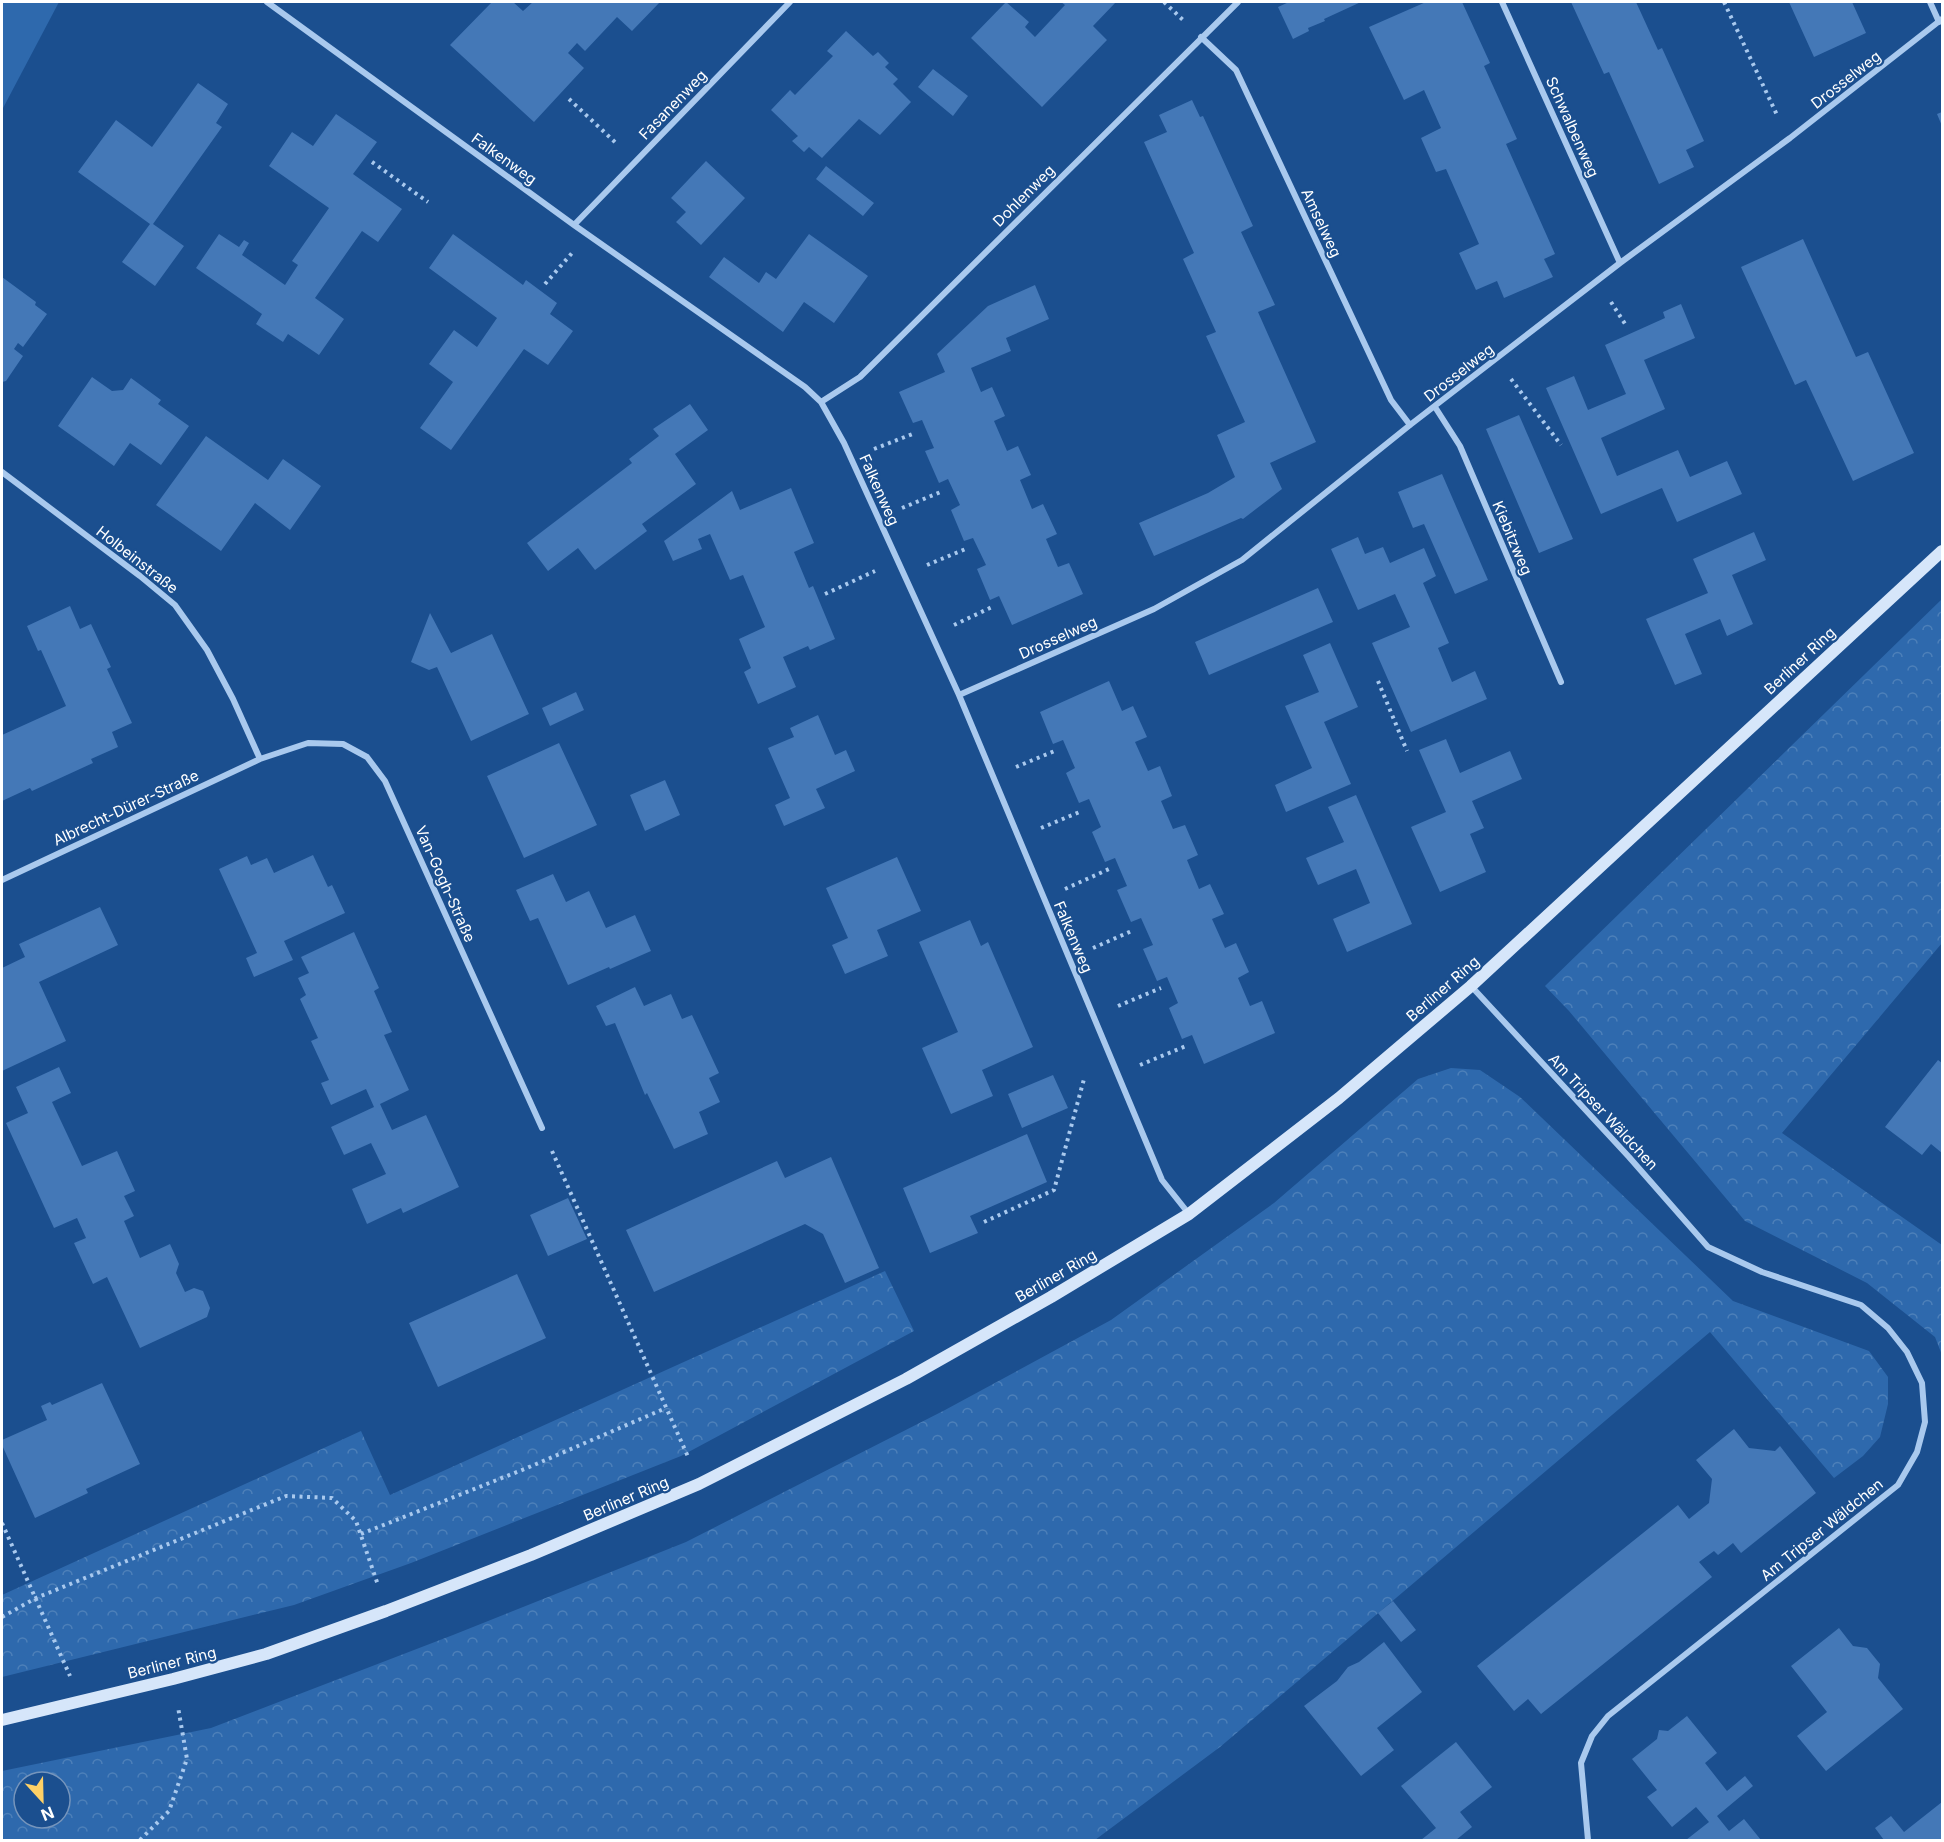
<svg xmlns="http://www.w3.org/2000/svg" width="1944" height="1842" font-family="Inter,sans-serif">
	<defs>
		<pattern id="forest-crowns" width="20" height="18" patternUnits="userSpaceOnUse" patternTransform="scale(1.5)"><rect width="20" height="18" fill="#2e69ad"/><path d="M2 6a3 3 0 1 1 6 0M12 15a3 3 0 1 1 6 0" fill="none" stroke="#4d80b9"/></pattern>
	</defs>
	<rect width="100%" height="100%" fill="#1b4f8f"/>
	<path fill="url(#forest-crowns)" fill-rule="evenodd" d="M1942 599V943L1782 1133 1942 1245V1355L1935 1337 1867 1283 1745 1221 1569 1011 1545 986Z
		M1451 1068 1480 1070 1520 1097 1733 1301 1869 1351 1888 1377V1404L1880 1437 1863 1456 1834 1478 1710 1332 1220 1747 1095 1840H2V1771L211 1728 453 1635 686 1542 945 1410 1111 1320 1274 1203 1418 1079ZM24 1782H60V1818H24Z
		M885 1271 914 1331 681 1456 411 1563 294 1605 2 1677V1595L361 1431 390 1495Z"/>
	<path fill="#2e69ad" d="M2 2H59L2 110Z"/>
	<path fill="#4478b7" d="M492 2H513L523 11 533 2H660L632 31 617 17 585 51 577 43 568 53 584 68 534 122 450 45Z
		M1006 2 1029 22 1025 27 1035 37 1065 5 1061 2H1116L1093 26 1107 40 1042 107 971 38Z
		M1289 2H1361L1324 19 1325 21 1308 28 1309 31 1293 39 1278 7Z
		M1426 2H1462L1490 63 1484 66 1517 139 1506 144 1555 254 1544 259 1553 277 1504 298 1497 281 1476 290 1459 253 1479 244 1446 169 1436 172 1421 138 1441 128 1424 90 1404 100 1369 27Z
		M1571 2H1636L1658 50 1662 48 1704 141 1686 150 1694 167 1659 184 1609 72 1604 74Z
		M1789 2H1852L1866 33 1814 57Z
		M846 31 873 56 878 52 889 63 885 67 898 79 893 84 911 102 880 135 859 119 822 158 809 147 804 152 792 141 798 136 771 110 790 90 795 95 833 56 827 51Z
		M933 69 968 96 953 116 918 87Z
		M198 83 228 104 216 123 222 127 153 224 184 246 155 286 122 262 150 224 78 172 116 120 152 147Z
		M1192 100 1200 117 1203 116 1253 226 1241 232 1275 305 1258 312 1316 442 1270 463 1282 489 1243 519 1241 518 1154 556 1139 523 1208 493 1235 477 1217 435 1245 422 1206 336 1216 332 1183 259 1194 253 1144 142 1167 132 1159 115Z
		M1942 112V126L1937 114Z
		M336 114 377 142 353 174 402 209 378 242 362 231 315 298 344 319 319 355 288 334 283 342 256 324 262 314 196 268 219 234 239 247 244 240 249 243 242 255 285 285 298 265 292 261 329 208 269 166 292 132 313 146Z
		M706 161 745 198 701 245 676 222 686 212 671 198Z
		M826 166 874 203 863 216 816 179Z
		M453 234 523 285 526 280 557 303 550 314 573 331 548 365 524 349 451 450 420 428 453 382 429 364 454 330 477 347 497 318 429 268Z
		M809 234 868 276 834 323 804 302 783 332 709 277 724 257 759 283 766 272 776 279Z
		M1803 239 1856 357 1868 352 1914 453 1853 481 1806 380 1795 385 1741 267Z
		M2 277 36 302 35 305 47 314 23 347 18 343 14 349 23 356 6 381 2 382Z
		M1035 285 1049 319 1006 338 1011 351 971 368 981 392 992 387 1005 416 994 421 1007 451 1018 446 1031 475 1020 480 1032 509 1043 504 1057 534 1046 539 1058 567 1069 563 1083 594 1012 625 999 596 990 600 977 569 986 565 973 538 964 541 951 510 960 505 948 479 939 483 925 451 934 448 922 420 913 423 899 392 945 372 937 354 988 306Z
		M1681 304 1695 338 1644 360 1665 409 1601 438 1617 476 1678 450 1690 477 1727 461 1742 494 1677 522 1662 488 1601 514 1546 388 1574 376 1588 410 1626 394 1605 345 1665 318 1663 312Z
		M92 377 112 391 123 390 131 378 161 400 158 404 189 426 161 465 130 443 114 466 58 426Z
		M690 404 708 430 675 454 696 484 642 524 647 531 595 570 578 548 548 571 527 543 632 463 629 459 659 436 653 429Z
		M1519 415 1573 539 1539 553 1486 429Z
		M206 436 268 480 283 459 321 486 290 530 255 503 221 551 156 505Z
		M1442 474 1488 580 1455 594 1424 524 1413 528 1398 492Z
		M791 488 814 543 794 552 809 588 813 586 835 639 810 650 808 646 783 657 796 687 758 704 744 672 751 668 739 639 765 627 743 575 730 580 710 534 698 539 702 549 673 561 664 541 732 491 740 510Z
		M1754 532 1766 560 1732 575 1753 624 1727 636 1720 619 1685 634 1702 674 1675 685 1646 619 1708 593 1693 559Z
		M1358 537 1365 554 1383 547 1390 563 1424 548 1436 576 1423 583 1449 643 1438 648 1452 682 1475 671 1487 699 1411 732 1372 643 1410 627 1395 594 1358 610 1331 549Z
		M1318 588 1333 622 1209 675 1195 642Z
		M70 606 80 629 91 624 111 667 107 669 132 723 112 732 118 747 91 759 93 763 32 791 30 788 2 801V735L66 706 41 650 38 651 27 626Z
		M430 613 451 653 492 634 529 714 471 741 437 667 429 670 411 662Z
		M1330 643 1358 707 1324 722 1351 784 1286 812 1275 785 1312 768 1285 706 1319 692 1303 655Z
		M1109 681 1122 711 1133 706 1147 737 1135 742 1148 771 1160 766 1172 796 1161 801 1173 829 1185 825 1198 855 1187 860 1199 889 1210 884 1224 914 1212 919 1225 948 1236 943 1249 972 1238 978 1250 1006 1262 1001 1275 1033 1204 1064 1192 1035 1182 1039 1169 1008 1178 1003 1167 977 1157 981 1143 949 1153 945 1141 918 1131 922 1117 890 1127 886 1115 858 1105 862 1092 832 1101 827 1089 799 1079 803 1066 773 1075 768 1063 740 1053 744 1040 712Z
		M576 692 584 710 550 726 542 708Z
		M818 715 835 755 846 750 855 771 816 789 825 808 784 826 775 805 790 798 768 748 794 737 790 728Z
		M1446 739 1460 773 1510 751 1522 779 1472 801 1484 828 1470 834 1486 872 1440 892 1411 827 1446 812 1419 750Z
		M559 743 597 825 524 858 487 776Z
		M665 780 680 815 645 831 630 795Z
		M1356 795 1412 924 1347 952 1333 919 1370 903 1356 869 1318 885 1306 858 1344 842 1328 807Z
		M313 855 328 887 332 885 345 913 284 941 293 960 254 977 246 958 257 953 219 869 247 856 251 865 267 858 274 873Z
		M897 857 921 911 877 930 888 956 845 974 832 945 848 938 826 888Z
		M553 874 566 902 589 891 606 928 635 915 651 951 610 969 609 967 568 985 538 918 530 921 516 890Z
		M100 907 118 945 39 982 66 1041 2 1071V968L25 957 19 944Z
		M970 920 981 946 988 942 1033 1047 982 1070 993 1096 951 1114 922 1048 958 1032 919 942Z
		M354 932 379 988 374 991 392 1032 384 1035 409 1090 380 1104 392 1130 426 1115 459 1187 403 1213 401 1208 367 1224 352 1189 386 1174 371 1143 344 1155 331 1127 374 1107 366 1089 331 1105 321 1083 329 1080 311 1041 318 1038 300 999 306 995 298 978 309 973 301 957Z
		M635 987 644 1006 671 994 682 1019 692 1015 719 1073 709 1078 720 1102 699 1112 708 1134 674 1149 647 1093 645 1095 615 1023 606 1026 596 1006Z
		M1938 1060 1942 1063V1153L1931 1144 1922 1155 1885 1127Z
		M59 1067 71 1093 52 1102 82 1166 117 1151 135 1191 124 1196 134 1216 124 1221 140 1258 170 1244 179 1264 176 1273 185 1292 194 1288 203 1291 210 1308 207 1317 140 1348 107 1277 93 1284 74 1243 86 1238 77 1218 54 1228 6 1123 28 1113 16 1087Z
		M1053 1075 1068 1108 1022 1128 1008 1094Z
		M1027 1134 1047 1182 970 1216 978 1233 930 1253 903 1188Z
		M831 1157 879 1268 845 1283 823 1234 805 1224 654 1292 626 1230 777 1161 785 1178Z
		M568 1198 587 1239 548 1256 530 1215Z
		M517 1274 546 1338 438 1387 409 1323Z
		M102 1383 140 1464 86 1489 88 1493 35 1518 2 1445V1440L47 1420 41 1406 50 1402 52 1405Z
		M1734 1429 1749 1448 1775 1451 1780 1446 1816 1493 1741 1553 1733 1543 1718 1555 1714 1551 1699 1562 1712 1577 1541 1714 1528 1699 1514 1711 1477 1666 1678 1505 1689 1519 1709 1503 1712 1479 1696 1460Z
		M1393 1601 1416 1630 1401 1642 1378 1613Z
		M1839 1628 1853 1646 1867 1648 1880 1664 1878 1678 1903 1709 1826 1771 1797 1736 1827 1712 1791 1666Z
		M1384 1642 1422 1692 1377 1728 1394 1750 1361 1776 1304 1706 1337 1681 1348 1667 1359 1662Z
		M1687 1716 1717 1753 1705 1763 1727 1791 1745 1776 1753 1786 1717 1816 1729 1831 1744 1819 1761 1840H1686L1709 1822 1696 1807 1672 1827 1647 1797 1657 1790 1632 1759 1657 1739 1659 1730 1668 1731Z
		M1456 1742 1492 1787 1460 1812 1472 1827 1456 1840H1421L1436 1828 1401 1786Z
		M1942 1802V1840H1884L1875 1828 1891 1816 1904 1832Z"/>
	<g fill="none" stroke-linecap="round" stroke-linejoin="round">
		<path stroke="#a9c9ee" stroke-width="4" stroke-dasharray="3 4.5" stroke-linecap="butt" d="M1164 2 1183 20
			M1724 2 1777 115
			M569 99 617 144
			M372 162 428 202
			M545 284 572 253
			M1611 302 1627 327
			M1511 379 1561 445
			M874 449 915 433
			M902 508 943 491
			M927 565 968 548
			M825 594 875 571
			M954 625 992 607
			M1378 681 1407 751
			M1016 767 1057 750
			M1041 828 1082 811
			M1065 889 1109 869
			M1093 948 1134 930
			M1118 1006 1161 988
			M1140 1065 1186 1046
			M552 1151 689 1459
			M984 1222 1054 1190 1084 1079
			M2 1523 70 1676
			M361 1534 527 1468 666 1408
			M2 1617 36 1598 286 1496 332 1498 356 1521 378 1585
			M140 1840 169 1811 187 1759 178 1707"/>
		<path stroke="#a9c9ee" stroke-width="6" d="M267 2 574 225 805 387 821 402 844 443 959 695 1162 1180 1189 1214
			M1502 2 1620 263
			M1930 2 1939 22
			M1201 37 1236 70 1391 400 1410 425
			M574 225 790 2
			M821 402 860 377 1238 2
			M1435 407 1460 446 1561 682
			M2 472 140 576 175 605 207 650 233 699 260 759
			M959 695 1154 609 1242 560 1410 425 1620 263 1790 138 1942 19
			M2 880 260 759 308 743 343 744 367 757 385 781 542 1128
			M1471 986 1629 1157 1708 1247 1762 1272 1861 1305 1888 1328 1907 1352 1922 1383 1925 1422 1917 1452 1898 1485 1608 1716 1592 1736 1581 1763 1588 1840"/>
		<path stroke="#d6e6fa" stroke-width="12" d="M2 1720 173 1679 266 1654 386 1611 531 1555 699 1484 906 1379 1051 1297 1189 1214 1339 1098 1471 986 1942 551"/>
	</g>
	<g text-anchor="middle" stroke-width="4.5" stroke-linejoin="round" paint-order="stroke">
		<g font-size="15" fill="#fff" stroke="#1b4f8f">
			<text transform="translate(1846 80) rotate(-38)" y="5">Drosselweg</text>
			<text transform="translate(673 105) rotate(-46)" y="5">Fasanenweg</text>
			<text transform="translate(1572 127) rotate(66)" y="5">Schwalbenweg</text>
			<text transform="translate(504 159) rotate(36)" y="5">Falkenweg</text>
			<text transform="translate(1024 196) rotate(-45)" y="5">Dohlenweg</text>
			<text transform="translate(1321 223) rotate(65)" y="5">Amselweg</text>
			<text transform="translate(1459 373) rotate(-38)" y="5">Drosselweg</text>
			<text transform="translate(879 490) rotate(66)" y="5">Falkenweg</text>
			<text transform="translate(1512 538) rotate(67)" y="5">Kiebitzweg</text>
			<text transform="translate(137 560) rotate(38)" y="5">Holbeinstraße</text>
			<text transform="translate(1058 638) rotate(-24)" y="5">Drosselweg</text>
			<text transform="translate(1800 661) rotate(-43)" y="5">Berliner Ring</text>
			<text transform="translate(126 808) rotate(-25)" y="5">Albrecht-Dürer-Straße</text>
			<text transform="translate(445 884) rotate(66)" y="5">Van-Gogh-Straße</text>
			<text transform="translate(1073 937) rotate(67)" y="5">Falkenweg</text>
			<text transform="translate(1443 989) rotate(-41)" y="5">Berliner Ring</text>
			<text transform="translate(1603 1112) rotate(47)" y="5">Am Tripser Wäldchen</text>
			<text transform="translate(1056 1276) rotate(-30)" y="5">Berliner Ring</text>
			<text transform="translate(626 1499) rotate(-23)" y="5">Berliner Ring</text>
			<text transform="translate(1822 1530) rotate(-39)" y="5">Am Tripser Wäldchen</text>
			<text transform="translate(172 1663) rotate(-14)" y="5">Berliner Ring</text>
		</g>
	</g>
	<rect width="1944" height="1842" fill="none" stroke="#ffffff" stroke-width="6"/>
	<g transform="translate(42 1800) rotate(158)"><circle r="28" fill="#1b4f8f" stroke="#7695bc" stroke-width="1.5"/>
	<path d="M0-4.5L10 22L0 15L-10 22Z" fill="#ffd166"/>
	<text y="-9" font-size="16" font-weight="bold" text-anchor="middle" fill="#ffffff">N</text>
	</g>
</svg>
